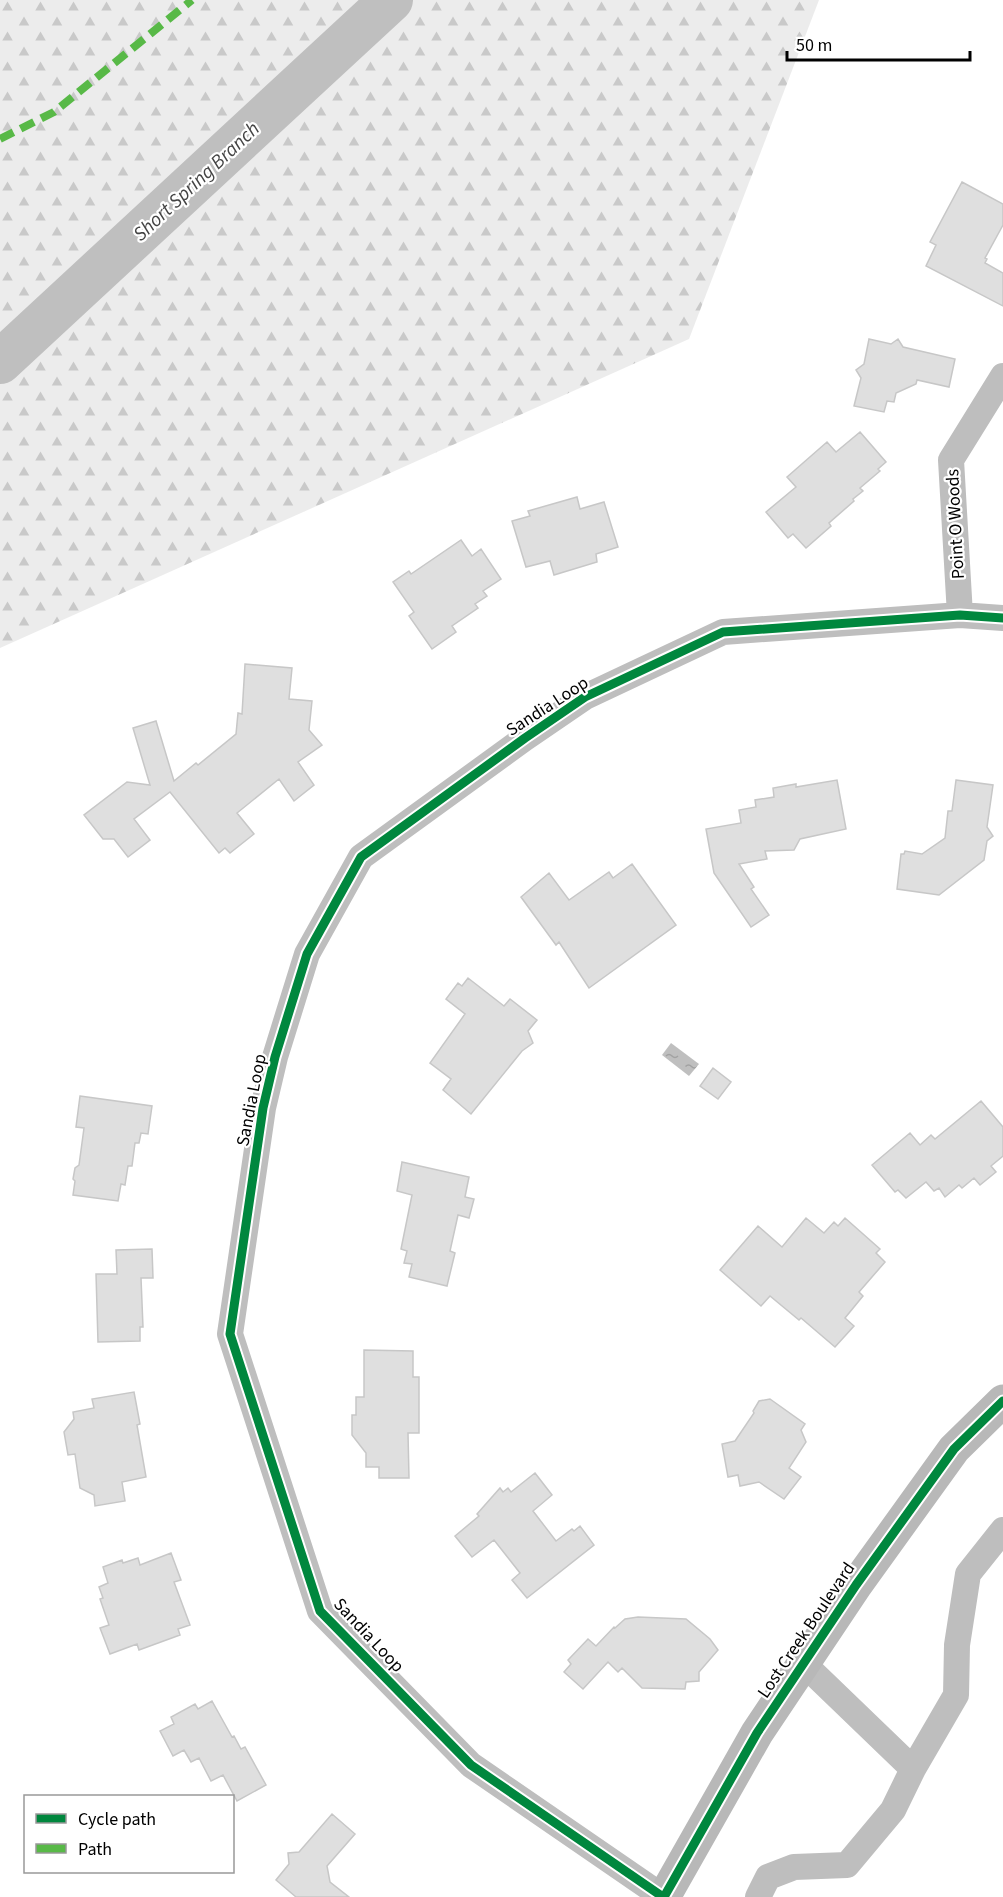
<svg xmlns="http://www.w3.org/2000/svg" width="1003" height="1897" font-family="'Source Sans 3',sans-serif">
	<defs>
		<pattern id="forest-firs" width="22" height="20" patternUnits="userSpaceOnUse" patternTransform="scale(1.5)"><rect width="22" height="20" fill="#ececec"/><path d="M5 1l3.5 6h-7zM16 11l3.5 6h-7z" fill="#c9c9c9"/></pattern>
		<pattern id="water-ripples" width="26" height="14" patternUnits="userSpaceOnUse" patternTransform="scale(1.5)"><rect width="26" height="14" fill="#bfbfbf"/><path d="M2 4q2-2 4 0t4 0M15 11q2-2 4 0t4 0" fill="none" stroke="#a2a2a2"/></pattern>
	</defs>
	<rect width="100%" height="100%" fill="#fff"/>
	<path fill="url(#forest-firs)" d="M0 0H819L689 339 0 648Z"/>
	<path fill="url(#water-ripples)" d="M671 1043 699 1064 689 1076 662 1055Z"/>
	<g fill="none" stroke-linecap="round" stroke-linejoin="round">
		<path stroke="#bfbfbf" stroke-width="44" d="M0 362 391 0"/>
	</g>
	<path fill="#dfdfdf" stroke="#c7c7c7" stroke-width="1.5" d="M962 182 1003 204V225L985 258 987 259 985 263 1003 273V306L926 266 936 245 930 242Z
		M869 339 891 344 898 339 903 347 955 359 949 387 917 380 916 384 896 393 894 402 887 401 884 412 854 406 861 378 856 370 864 364Z
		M860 432 886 462 878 469 880 471 860 488 863 491 853 499 854 501 829 523 831 526 806 548 793 534 788 538 766 512 796 487 787 477 827 442 836 452Z
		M577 497 580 509 604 502 618 547 596 554 597 562 554 575 550 561 526 567 512 521 530 516 528 511Z
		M461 540 472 556 481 549 501 579 483 591 487 596 475 604 478 608 452 626 456 632 432 649 409 616 414 612 393 582 409 571 411 574Z
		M245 664 292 668 289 699 312 701 309 730 322 745 298 762 314 785 294 801 279 779 237 813 254 834 230 853 225 848 219 853 170 792 134 819 150 840 128 857 114 839H103L84 815 127 782 150 785 133 728 156 721 174 781 196 763 198 765 236 734 238 713 242 714Z
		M837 780 846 829 800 839 794 850 765 851 767 859 739 864 754 887 751 889 769 915 751 927 714 873 706 829 741 823 739 810 756 807 755 800 774 797 773 788 796 784V787Z
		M956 780 993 785 987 827 993 836 987 841 984 860 939 895 897 889 901 854H904L905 851 922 854 945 838 948 811H952Z
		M632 864 676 925 589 988 559 942 556 945 521 897 549 873 569 900 609 872 613 878Z
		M468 978 504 1006 510 999 537 1020 528 1031 533 1043 522 1051 471 1114 443 1090 451 1079 430 1063 465 1014 446 999 458 983 462 986Z
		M713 1068 731 1082 718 1099 700 1086Z
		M80 1096 152 1106 148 1134 141 1133 139 1143H135L132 1166H128L125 1185 121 1184 118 1201 73 1195 75 1181 73 1179 75 1168 79 1165 84 1128 76 1127Z
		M981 1101 1003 1127V1156L991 1166 996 1172 980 1185 974 1178 962 1188 959 1185 945 1197 939 1188 934 1191 926 1182 906 1198 898 1190 895 1192 872 1165 910 1133 920 1145 931 1135 935 1139Z
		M402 1162 469 1177 465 1197 474 1199 469 1218 458 1215 450 1251 455 1253 447 1286 409 1277 412 1264 404 1263 407 1251 401 1249 412 1195 397 1191Z
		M806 1218 824 1233 834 1222 838 1226 845 1218 880 1249 876 1253 885 1262 859 1292 863 1296 845 1318 854 1326 835 1347 801 1318 799 1320 770 1296 761 1306 720 1270 758 1226 782 1247Z
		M152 1249 153 1278H141L143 1327H140V1341L98 1342 96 1274H117L116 1250Z
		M364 1350 413 1351V1377H419V1433H408L409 1478H379V1467H366V1453L352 1435V1415H356V1397H364Z
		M134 1392 140 1424 137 1425 146 1477 122 1482 125 1501 95 1506 94 1495 80 1488 75 1454 68 1455 64 1432 74 1419 73 1412 94 1408 92 1399Z
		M770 1399 805 1424 801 1430 806 1442 789 1468 801 1477 784 1499 759 1482 740 1486 738 1475 728 1477 722 1444 735 1441 754 1413 753 1411 759 1401Z
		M535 1473 552 1495 533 1511 556 1541 572 1529 574 1531 580 1526 594 1545 527 1598 512 1580 520 1573 494 1540 472 1557 455 1536 479 1516 477 1514 500 1488 503 1492 508 1488 511 1492Z
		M171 1553 181 1580 174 1582 190 1625 178 1629 180 1635 139 1650 137 1644 110 1654 100 1628 109 1625 100 1599 103 1598 99 1587 108 1583 103 1567 122 1560 123 1563 138 1558 140 1565Z
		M638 1617 686 1619 710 1639 718 1650 699 1672V1681L686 1682 685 1689 642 1688 622 1668 618 1672 608 1662 583 1689 564 1672 571 1664 568 1660 588 1639 596 1646 614 1627 615 1628 625 1619Z
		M212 1701 232 1737 234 1736 241 1749 245 1747 266 1785 237 1801 223 1775 211 1781 199 1758 191 1762 184 1750 173 1756 160 1731 174 1724 171 1717 195 1704 198 1709Z
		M332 1814 355 1834 327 1866 330 1882 349 1897H296L276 1880 289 1864 288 1853 299 1852Z"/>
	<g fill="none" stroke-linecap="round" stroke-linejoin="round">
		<path stroke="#bebebe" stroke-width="26" d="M960 615 951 460 1003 376
			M804 1664 913 1769 956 1695 957 1645 968 1574 1003 1530
			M663 1897 471 1765 320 1611 230 1334 263 1108 275 1057 307 954 361 857 525 738 585 697 723 632 960 615 1003 618
			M758 1897 768 1877 794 1867 847 1865 893 1810 913 1769"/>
		<path stroke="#b8b8b8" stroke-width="33" d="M664 1897 757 1733 856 1585 954 1449 1003 1401"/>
		<path stroke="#58b947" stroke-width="8" stroke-dasharray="15 8" stroke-linecap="butt" d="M0 139 54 112 192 0"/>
		<defs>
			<path id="cycleway" d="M663 1897 471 1765 320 1611 230 1334 263 1108 275 1057 307 954 361 857 525 738 585 697 723 632 960 615 1003 618
				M664 1897 757 1733 856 1585 954 1449 1003 1401"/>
		</defs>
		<use href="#cycleway" stroke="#fff" stroke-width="13"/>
		<use href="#cycleway" stroke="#00873e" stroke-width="9"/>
	</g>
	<g text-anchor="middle" stroke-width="4.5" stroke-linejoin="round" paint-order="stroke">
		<g font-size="18" fill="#000" stroke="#fff">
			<text transform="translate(955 524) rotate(-93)" y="6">Point O Woods</text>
			<text transform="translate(547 706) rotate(-33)" y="6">Sandia Loop</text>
			<text transform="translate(251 1100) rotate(-79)" y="6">Sandia Loop</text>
			<text transform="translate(806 1630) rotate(-56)" y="6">Lost Creek Boulevard</text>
			<text transform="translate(369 1635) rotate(47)" y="6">Sandia Loop</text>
		</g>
		<g font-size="20" font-style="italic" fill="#444" stroke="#fff">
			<text transform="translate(196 181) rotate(-43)" y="7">Short Spring Branch</text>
		</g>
	</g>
	<rect x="24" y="1795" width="210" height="78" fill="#ffffff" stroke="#999999" stroke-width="1.5"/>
	<rect x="36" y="1814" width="30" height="9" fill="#00873e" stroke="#999999" stroke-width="1.5"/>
	<text x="78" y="1825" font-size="18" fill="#000000">Cycle path</text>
	<rect x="36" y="1844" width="30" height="9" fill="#58b947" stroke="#999999" stroke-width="1.5"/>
	<text x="78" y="1855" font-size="18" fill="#000000">Path</text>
	<path d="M787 51v9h183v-9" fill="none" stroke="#000000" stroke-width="3"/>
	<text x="796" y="51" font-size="18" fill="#000000" stroke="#ffffff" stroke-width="4.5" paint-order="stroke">50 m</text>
</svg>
